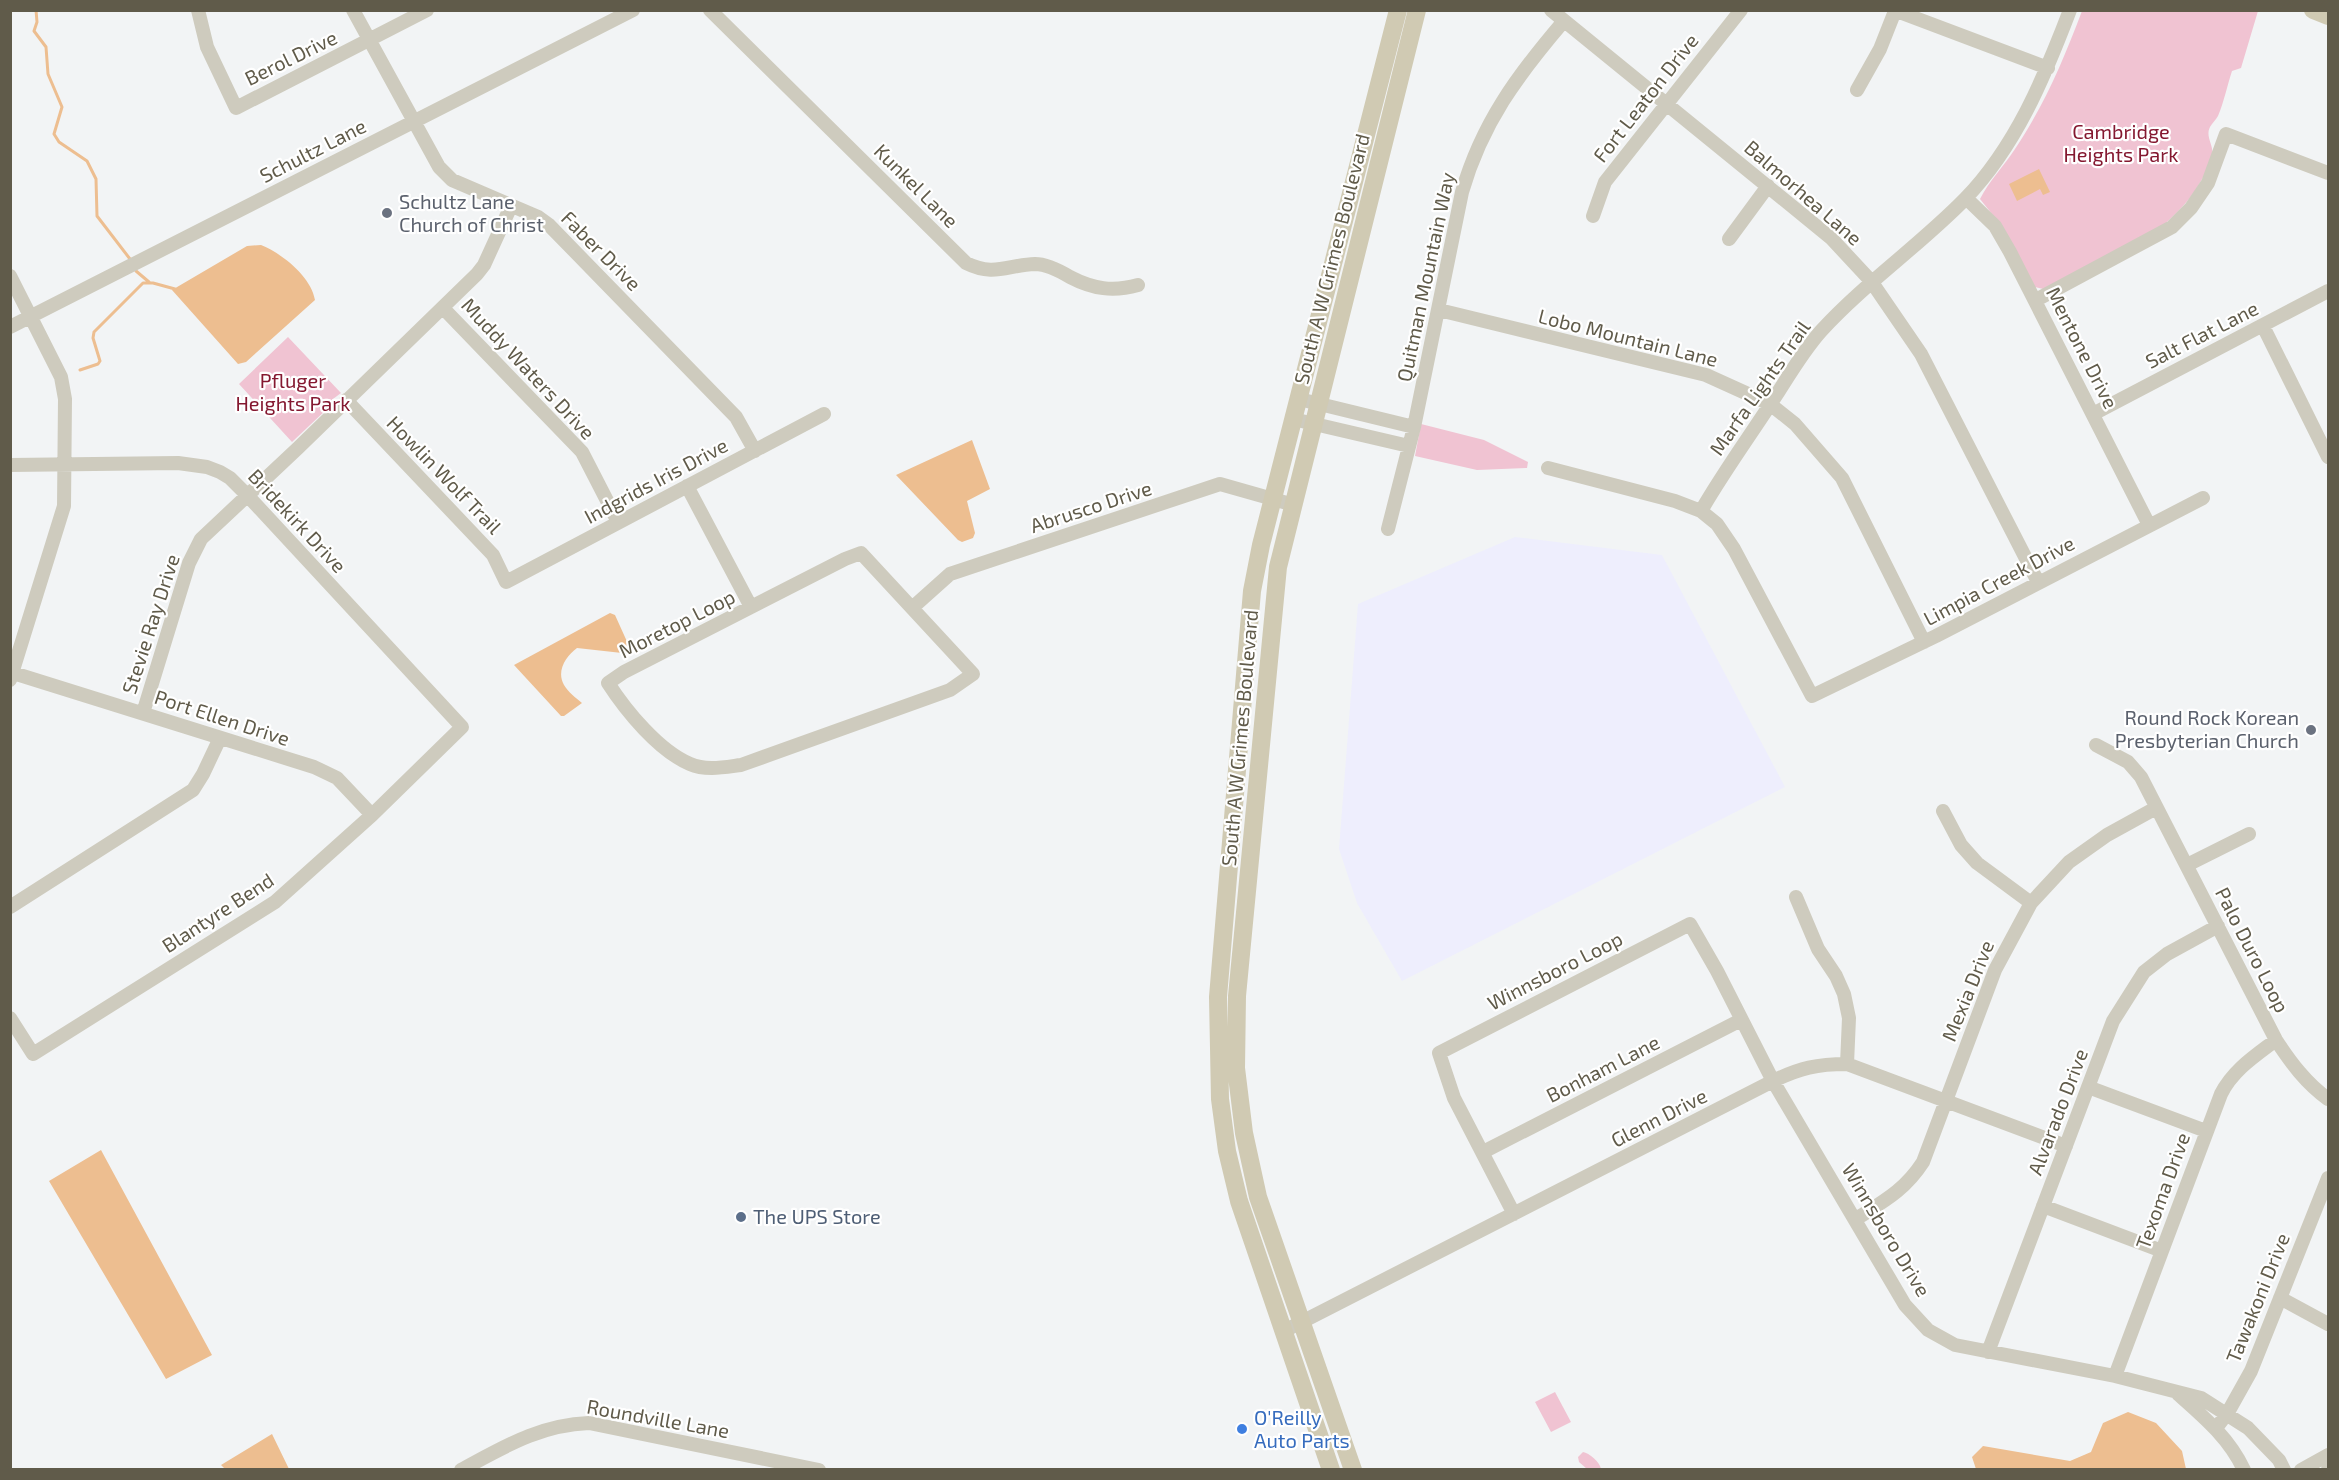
<svg xmlns="http://www.w3.org/2000/svg" width="2339" height="1480" font-family="'Exo 2',sans-serif">
	<rect width="100%" height="100%" fill="#f2f4f5"/>
	<path fill="#eeeefd" d="M1515 537 1662 555 1785 787 1402 981 1357 903 1339 849 1358 604Z"/>
	<path fill="#f0c3d2" d="M2082 11H2258L2241 68 2232 71C2227 86 2224 102 2218 116 2216 120 2212 123 2210 127 2205 137 2214 145 2212 154 2204 185 2183 209 2159 229L2043 289 2035 287 2004 229 1980 199C1989 181 2004 166 2015 149 2045 104 2063 61 2082 11Z
		M288 337 341 393 333 399 327 409 292 442 239 384Z
		M1421 424 1484 440 1528 462 1527 468 1477 470 1415 456Z
		M1555 1392 1571 1422 1551 1432 1535 1402Z
		M1583 1452C1589 1453 1600 1462 1601 1469H1587L1579 1462 1578 1457Z"/>
	<path fill="#edbe90" d="M2039 169 2050 192 2043 195 2040 189 2017 201 2009 184Z
		M261 245C281 253 311 276 315 300L246 362 238 364 172 290 247 246Z
		M972 440 990 489 967 501 975 533 973 538 962 542 958 540 896 475Z
		M610 613 615 615 629 646 622 653 577 648C566 656 556 671 564 685 568 692 576 698 582 703L564 716H561L514 665Z
		M101 1150 212 1355 166 1379 49 1181Z
		M2128 1412 2156 1423 2182 1451 2186 1469H1976L1972 1457 1983 1446 2070 1461 2091 1452 2103 1423Z
		M272 1434 289 1469H225L221 1465Z"/>
	<g fill="none" stroke-linecap="round" stroke-linejoin="round">
		<path stroke="#edbe90" stroke-width="3" d="M36 10 37 22 34 31 46 47 48 74 62 107 54 134 59 142 87 161 96 179 97 216 130 259
			M136 271 149 282
			M80 370 98 364 100 361 93 338 94 332 143 283H153L175 289"/>
		<path stroke="#cecbbe" stroke-width="14" d="M198 10 207 47 236 108 427 10
			M353 10 439 167 452 180 538 217 549 225 736 417 755 451
			M710 10 966 263C994 277 1007 265 1035 264 1047 264 1060 271 1070 277 1093 289 1113 292 1138 285
			M1551 10 1831 238 1871 281 1921 354 2038 582
			M1894 10 2048 68
			M1857 90 1880 49 1895 11
			M1966 198 1995 226 2010 252 2149 525
			M1593 216 1605 182 1741 10
			M1729 239 1768 186
			M10 276 61 377 65 399 64 506 10 680
			M2036 300 2172 227 2191 208 2208 183 2226 134 2328 173
			M443 308 582 452 618 522
			M1439 310 1706 375 1770 404 1795 424 1842 478 1924 642
			M2263 326 2328 457
			M10 327 633 10
			M1299 399 1414 427
			M346 400 493 555 506 582 824 414
			M2093 414 2328 291
			M1293 419 1409 446
			M10 465 178 463 207 467 220 472 230 478 247 495 462 727 372 815 275 902 33 1054 10 1018
			M1548 468 1675 501 1701 511 1717 524 1734 549 1812 696 1936 636 2203 498
			M687 486 751 607
			M1701 511C1724 471 1752 433 1777 394 1791 372 1804 350 1821 331 1866 282 1919 246 1965 199 2016 146 2044 78 2070 10
			M1388 529 1414 427 1462 192C1482 123 1517 76 1563 22
			M861 553 973 674 950 690 741 765C725 767 706 771 690 764 659 751 626 711 608 683L624 672 845 559Z
			M912 608 950 574 1220 484 1294 505
			M10 672 314 767 337 778 372 815
			M143 713 189 563 201 539 298 448 477 274 484 265 511 206
			M2096 745 2128 762 2141 777 2276 1040C2291 1063 2306 1083 2328 1099
			M1943 811 1961 845 1977 863 2031 903
			M2187 865 2249 834
			M1796 897 1818 949 1836 976 1844 994 1849 1018 1847 1064
			M10 907 193 790 203 774 220 738
			M2088 1087 2206 1131
			M1483 1152 1741 1020
			M2043 1206 2162 1251
			M1514 1214 1454 1098 1439 1053 1690 924 1717 971 1773 1081 1905 1305 1928 1330 1955 1345 2115 1376 2201 1398 2248 1428 2279 1460 2284 1470
			M1856 1219C1884 1201 1905 1190 1923 1162L1995 970 2031 903 2069 862 2107 835 2156 808
			M2280 1298 2328 1324
			M1284 1331 1773 1081C1800 1068 1817 1064 1847 1064L2066 1146
			M1988 1352 2113 1021 2144 972 2167 954 2218 926
			M2115 1376 2221 1094C2233 1070 2255 1056 2276 1040
			M2178 1394C2204 1417 2229 1438 2244 1470
			M2216 1428 2227 1414 2251 1371 2328 1178
			M461 1470C504 1447 539 1425 589 1423L819 1470
			M2301 1470 2328 1455
			M2328 1470V1469"/>
		<path stroke="#d0cab3" stroke-width="18" d="M2313 10 2328 16
			M1331 1470 1239 1201 1227 1151 1220 1099 1218 997 1252 591 1261 545 1398 10
			M1353 1470 1258 1197 1244 1133 1236 1068 1237 996 1278 567 1417 10"/>
	</g>
	<g fill="#6b7280" stroke="#fff" stroke-width="2">
		<circle cx="387" cy="213" r="6"/>
		<circle cx="2311" cy="730" r="6"/>
	</g>
	<circle fill="#5c6f8a" stroke="#fff" stroke-width="2" cx="741" cy="1217" r="6"/>
	<circle fill="#3f7fe0" stroke="#fff" stroke-width="2" cx="1242" cy="1429" r="6"/>
	<g text-anchor="middle" stroke-width="4.5" stroke-linejoin="round" paint-order="stroke">
		<g font-size="20" fill="#605b4a" stroke="#fff">
			<text transform="translate(291 58) rotate(-26)" y="7">Berol Drive</text>
			<text transform="translate(1646 98) rotate(-52)" y="7">Fort Leaton Drive</text>
			<text transform="translate(313 151) rotate(-27)" y="7">Schultz Lane</text>
			<text transform="translate(916 186) rotate(45)" y="7">Kunkel Lane</text>
			<text transform="translate(1803 193) rotate(41)" y="7">Balmorhea Lane</text>
			<text transform="translate(601 251) rotate(45)" y="7">Faber Drive</text>
			<text transform="translate(1332 259) rotate(-76)" y="7">South A W Grimes Boulevard</text>
			<text transform="translate(1426 277) rotate(-78)" y="7">Quitman Mountain Way</text>
			<text transform="translate(2202 335) rotate(-27)" y="7">Salt Flat Lane</text>
			<text transform="translate(1628 338) rotate(14)" y="7">Lobo Mountain Lane</text>
			<text transform="translate(2082 348) rotate(63)" y="7">Mentone Drive</text>
			<text transform="translate(528 369) rotate(47)" y="7">Muddy Waters Drive</text>
			<text transform="translate(1760 388) rotate(-55)" y="7">Marfa Lights Trail</text>
			<text transform="translate(444 475) rotate(46)" y="7">Howlin Wolf Trail</text>
			<text transform="translate(656 481) rotate(-28)" y="7">Indgrids Iris Drive</text>
			<text transform="translate(1091 507) rotate(-18)" y="7">Abrusco Drive</text>
			<text transform="translate(297 521) rotate(47)" y="7">Bridekirk Drive</text>
			<text transform="translate(1999 581) rotate(-28)" y="7">Limpia Creek Drive</text>
			<text transform="translate(151 624) rotate(-72)" y="7">Stevie Ray Drive</text>
			<text transform="translate(677 624) rotate(-27)" y="7">Moretop Loop</text>
			<text transform="translate(222 718) rotate(18)" y="7">Port Ellen Drive</text>
			<text transform="translate(1240 738) rotate(-85)" y="7">South A W Grimes Boulevard</text>
			<text transform="translate(218 913) rotate(-33)" y="7">Blantyre Bend</text>
			<text transform="translate(2252 950) rotate(63)" y="7">Palo Duro Loop</text>
			<text transform="translate(1555 971) rotate(-27)" y="7">Winnsboro Loop</text>
			<text transform="translate(1968 991) rotate(-68)" y="7">Mexia Drive</text>
			<text transform="translate(1603 1069) rotate(-27)" y="7">Bonham Lane</text>
			<text transform="translate(2058 1112) rotate(-69)" y="7">Alvarado Drive</text>
			<text transform="translate(1659 1118) rotate(-27)" y="7">Glenn Drive</text>
			<text transform="translate(2163 1191) rotate(-70)" y="7">Texoma Drive</text>
			<text transform="translate(1886 1230) rotate(59)" y="7">Winnsboro Drive</text>
			<text transform="translate(2258 1298) rotate(-68)" y="7">Tawakoni Drive</text>
			<text transform="translate(658 1419) rotate(10)" y="7">Roundville Lane</text>
		</g>
		<g font-size="20" fill="#841830" stroke="#fff">
			<text x="2121" y="139">Cambridge<tspan x="2121" dy="23">Heights Park</tspan></text>
			<text x="293" y="388">Pfluger<tspan x="293" dy="23">Heights Park</tspan></text>
		</g>
		<g font-size="20" fill="#5b616d" stroke="#fff" text-anchor="start">
			<text x="399" y="209">Schultz Lane<tspan x="399" dy="23">Church of Christ</tspan></text>
			<text x="2299" y="725" text-anchor="end">Round Rock Korean<tspan x="2299" dy="23">Presbyterian Church</tspan></text>
		</g>
		<g font-size="20" fill="#4e5e75" stroke="#fff" text-anchor="start">
			<text x="753" y="1224">The UPS Store</text>
		</g>
		<g font-size="20" fill="#366cbe" stroke="#fff" text-anchor="start">
			<text x="1254" y="1425">O'Reilly<tspan x="1254" dy="23">Auto Parts</tspan></text>
		</g>
	</g>
	<rect width="2339" height="1480" fill="none" stroke="#605b4a" stroke-width="24"/>
</svg>
